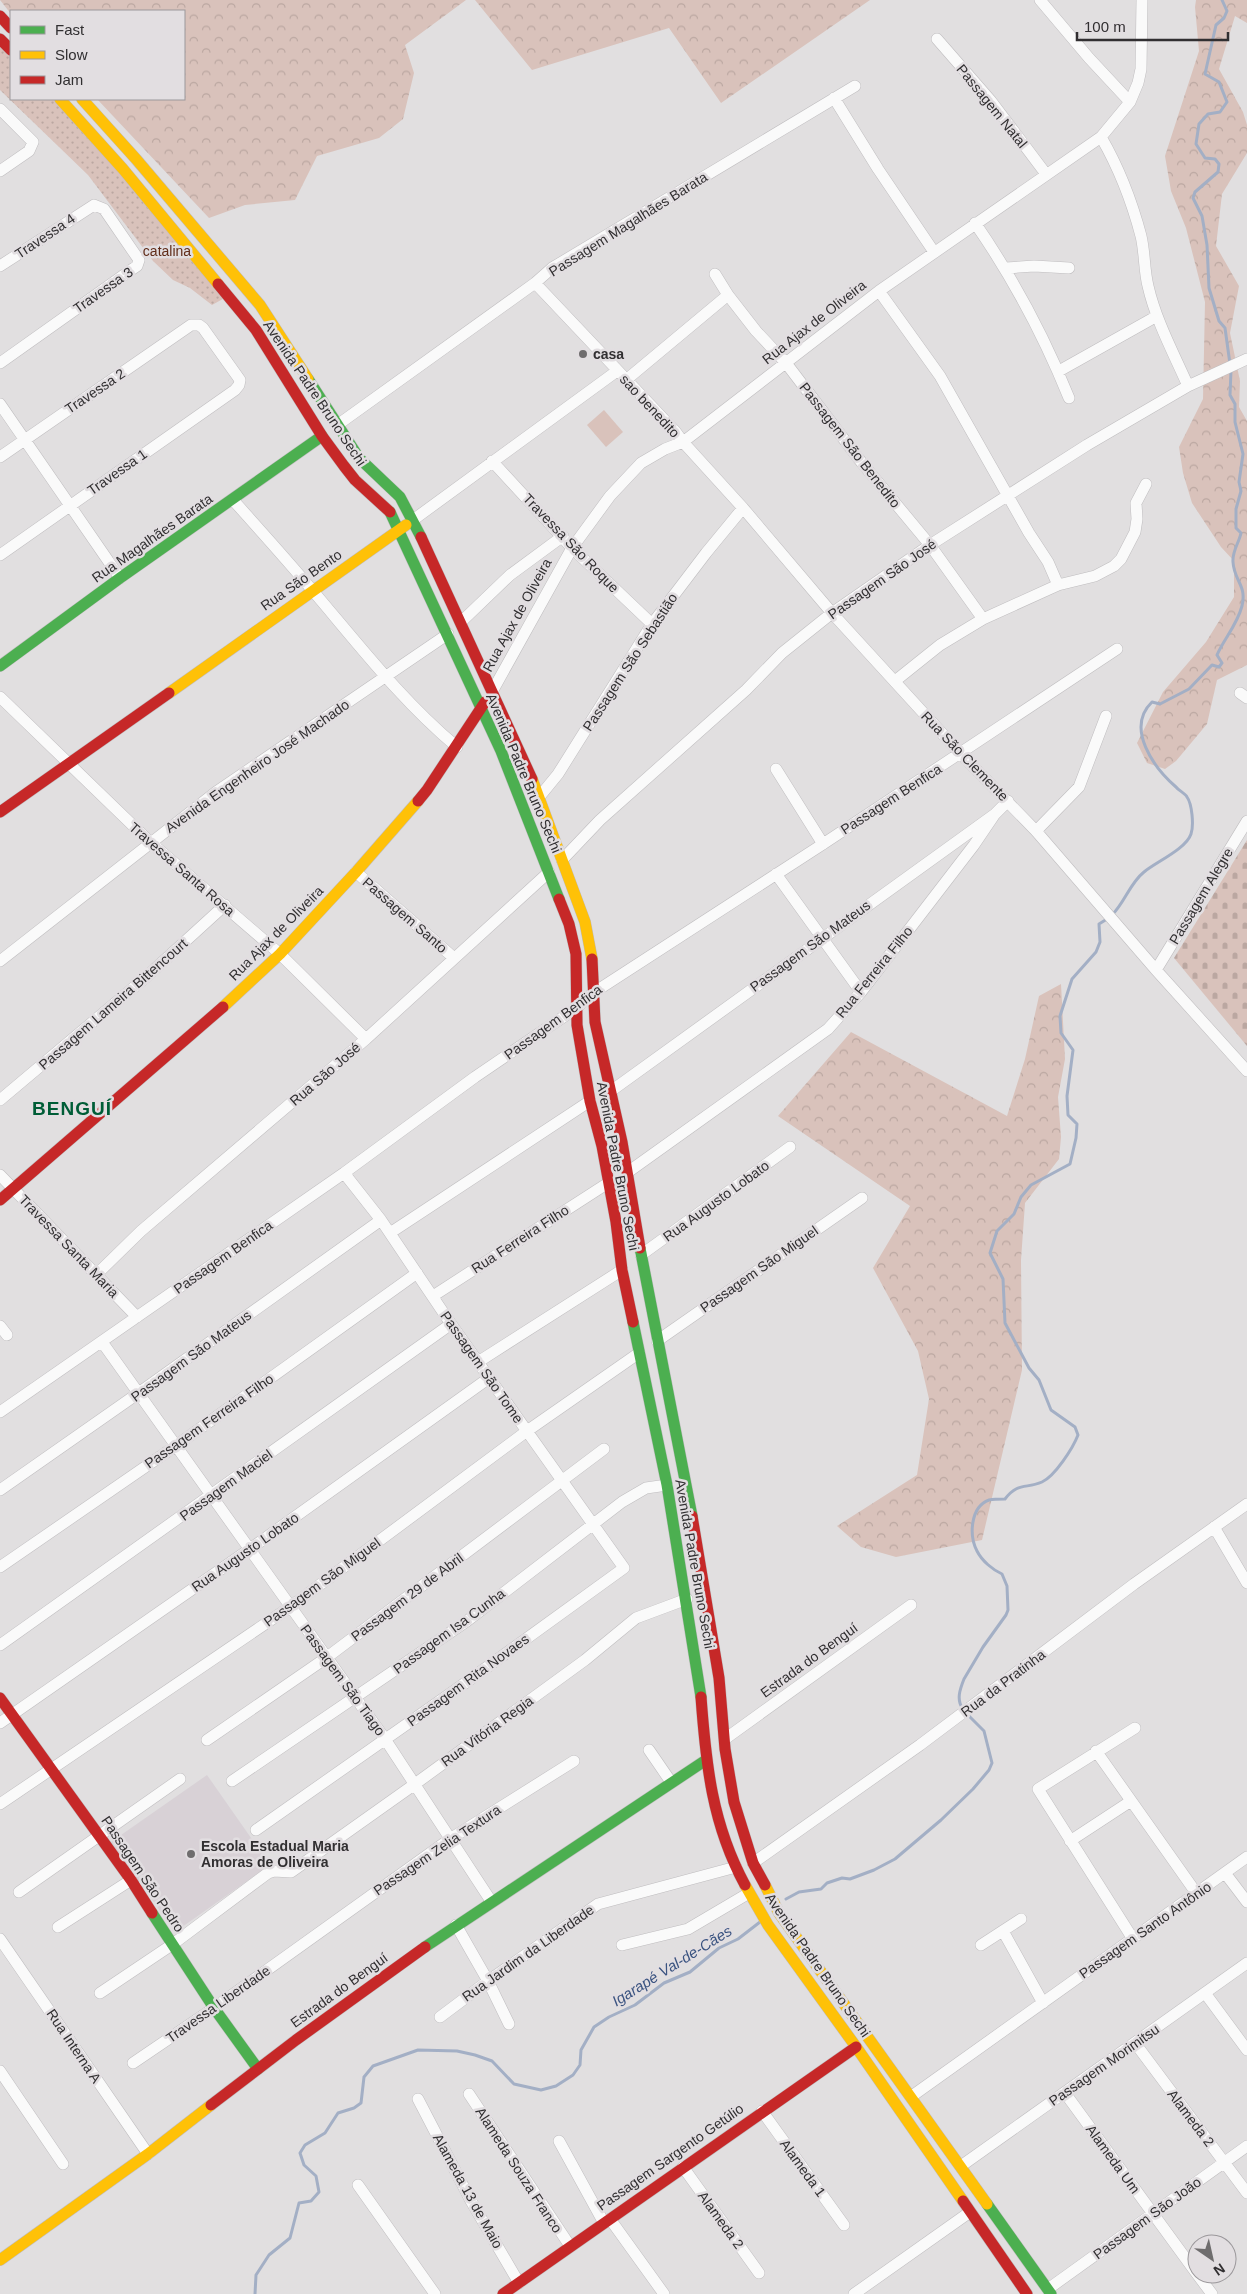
<svg xmlns="http://www.w3.org/2000/svg" width="1247" height="2294" font-family="Arial,sans-serif">
	<defs>
		<pattern id="forest-crowns" width="20" height="18" patternUnits="userSpaceOnUse" patternTransform="scale(1.25)"><rect width="20" height="18" fill="#d9c2bb"/><path d="M2 6a3 3 0 1 1 6 0M12 15a3 3 0 1 1 6 0" fill="none" stroke="#bba7a1"/></pattern>
		<pattern id="cemetery-stones" width="16" height="16" patternUnits="userSpaceOnUse" patternTransform="scale(1.25)"><rect width="16" height="16" fill="#d9c2bb"/><path d="M2 7V4a2 2 0 0 1 4 0v3zM10 15v-3a2 2 0 0 1 4 0v3z" fill="#bba7a1"/></pattern>
		<pattern id="park-dots" width="8" height="8" patternUnits="userSpaceOnUse" patternTransform="scale(1.25)"><rect width="8" height="8" fill="#d9c2bb"/><path d="M2 2h.1M6 6h.1" fill="none" stroke="#bba7a1" stroke-width="1.8" stroke-linecap="round"/></pattern>
	</defs>
	<rect width="100%" height="100%" fill="#e1dfe0"/>
	<path fill="#d8d1d6" d="M207 1775 270 1865 175 1932 111 1842Z"/>
	<path fill="url(#forest-crowns)" d="M0 0H466L405 45 414 73 403 119 379 138 317 156 295 200 245 205 209 218 97 99H184V11H11V14Z
		M475 0H870L721 103 669 28 532 70Z
		M1196 0H1247V23L1235 16 1219 69 1243 112 1247 125V153L1222 194 1216 246 1239 286 1230 333 1240 381 1239 407 1247 421V665L1217 680 1207 724 1176 761 1165 769 1147 763 1137 743 1163 692 1206 642 1234 597V561L1221 547 1192 503 1183 473 1179 447 1203 399 1205 302 1186 228 1171 191 1165 156 1199 51 1195 7Z
		M1061 984 1065 1059 1058 1097 1061 1137 1059 1159 1025 1203 1021 1260 1022 1370 982 1540 896 1557 861 1547 837 1526 917 1475 929 1399 918 1351 873 1268 910 1206 778 1116 851 1032 1007 1116 1025 1059 1039 996Z"/>
	<path fill="url(#cemetery-stones)" d="M1247 840V1046L1174 958Z"/>
	<path fill="url(#park-dots)" d="M0 42 11 52V99H54L230 295 212 305 190 288 173 280 153 261 88 175 0 90Z"/>
	<path fill="#d9c2bb" d="M604 410 623 432 606 447 587 425Z"/>
	<g fill="none" stroke-linecap="round" stroke-linejoin="round">
		<path stroke="#a3afc5" stroke-width="3" d="M1222 0 1227 11 1224 18 1216 25 1205 74 1219 82 1227 102 1220 112 1208 114 1199 124 1196 144 1205 158 1215 159 1219 164 1218 172 1195 192 1193 198 1202 216 1207 245 1209 288 1219 321 1225 328 1230 364
			M1112 915C1125 902 1130 883 1144 872 1156 862 1186 849 1191 834 1194 825 1192 804 1187 797 1185 793 1179 791 1176 787 1154 768 1125 728 1152 702L1160 704 1189 689 1212 665 1219 667 1222 663 1217 655C1224 639 1237 625 1242 606 1247 585 1234 581 1233 562 1232 551 1239 543 1241 533L1236 528V509L1241 491 1239 482 1243 454 1235 422V404L1230 395 1231 370
			M963 1709C956 1700 960 1689 964 1679L983 1647 1006 1615 1008 1610 1007 1586 1002 1574C993 1570 982 1561 977 1551 969 1536 970 1507 989 1500 994 1499 1000 1499 1005 1499 1018 1482 1026 1489 1042 1482 1055 1476 1073 1448 1078 1435L1075 1427 1051 1410 1039 1380 1029 1368 1005 1323 1003 1279 990 1253 997 1231 1014 1214 1021 1197 1031 1185 1070 1164 1076 1138 1077 1124 1068 1115 1067 1096 1073 1050 1061 1033 1060 1016 1072 979 1096 952 1100 942 1099 924 1107 919
			M786 1899 799 1892 821 1889 827 1883 842 1878 850 1879 874 1870 895 1859 941 1820 973 1789 989 1770 992 1763 984 1731 967 1714
			M255 2294 256 2275 269 2255 290 2238 299 2203 311 2201 319 2192 316 2176 304 2165 300 2153 305 2145 325 2133 338 2113 354 2108 361 2103 364 2077 373 2066 418 2050 457 2051 475 2055 492 2061 514 2084 541 2090 556 2086 573 2075 580 2065 581 2050 594 2027 609 2017 635 2005 664 1983 690 1972 719 1948 738 1939 760 1922"/>
		<defs>
			<path id="street" d="M1040 0 1089 58 1130 102
				M937 39 991 101 1046 174
				M834 98 878 169 934 252
				M0 109 33 142 29 151 0 171
				M1101 137C1119 168 1132 202 1141 236 1145 253 1144 270 1148 286 1156 321 1174 354 1188 386
				M975 223C1013 278 1044 336 1069 398
				M0 266 94 205 104 209 139 260 137 266 131 270 0 363
				M1006 268 1034 266 1069 268
				M715 274 728 295 756 331 786 363 862 463 930 545 983 619
				M535 283 675 431 683 442 743 508 832 613 960 753 1036 831 1156 970 1247 1071
				M879 291 940 376 1029 533 1048 562 1058 585
				M1059 371 1157 316
				M626 380 728 295
				M0 404 120 578
				M336 426 535 283 552 268 855 86
				M0 457 191 325H199L203 328 240 380 239 385 235 390 0 555
				M492 461 572 548 652 624
				M233 500C260 530 287 560 313 591 359 645 402 701 457 747
				M413 520 617 371
				M461 622 510 575 563 536
				M895 681 940 645 983 619 1058 585 1095 576 1114 566 1121 559 1135 532 1137 519 1136 503 1146 484
				M493 690 572 548 610 496 641 463 665 449 683 442 879 291 1101 137 1130 102 1138 83 1141 69 1142 0
				M1240 693 1247 698
				M0 697 150 842 280 954 366 1039
				M776 769 823 844
				M540 796 558 774 652 624 706 553 743 508
				M1036 831 1079 787 1106 716
				M562 860 600 820 746 690 782 653 832 613 930 545 1087 445 1188 386 1247 359
				M356 872 454 958
				M776 874 861 992
				M0 961 216 792 448 634
				M1156 970 1247 821
				M611 1091 995 814 1008 801
				M0 1100 145 978 225 905
				M628 1172 828 1029 861 992 974 845 995 814
				M0 1175 137 1317
				M390 1233 590 1101
				M641 1255 790 1147
				M97 1274 141 1231 366 1039 549 872
				M433 1296 608 1183
				M0 1326 7 1335
				M657 1341 862 1198
				M102 1342 385 1739 491 1901
				M478 1362 622 1270
				M0 1412 344 1173 475 1077 575 1009 593 993 823 844 1117 649
				M0 1490 140 1392 381 1220
				M1214 1527 1247 1583
				M0 1567 177 1445 417 1273
				M0 1645 451 1324
				M0 1723 250 1549 489 1378
				M725 1739 911 1605
				M207 1740 326 1658 604 1449
				M649 1750 671 1782
				M1096 1751 1197 1894
				M232 1781 467 1621 622 1502 646 1488 667 1485
				M0 1804 290 1607 527 1431 639 1353
				M256 1830 454 1691 624 1568 451 1324 381 1220 344 1173
				M1070 1841 1131 1801
				M753 1863 920 1745 1134 1584 1247 1504
				M1225 1873 1247 1902
				M19 1892 180 1779
				M456 1925 488 1981 509 2024
				M58 1927 131 1880
				M1003 1931 1043 2003
				M0 1939 148 2154
				M1133 1939 1038 1789 1135 1728
				M622 1945 688 1929 749 1893
				M981 1945 1021 1919
				M100 1993 173 1944 268 1873 274 1871 291 1872 415 1784 585 1660 636 1618 687 1599
				M1205 1993 1247 2050
				M440 2017 488 1981 598 1904 736 1867
				M1135 2043 1247 2193
				M133 2063 214 2008 450 1839 574 1761
				M0 2071 63 2164
				M1065 2093 1197 2274
				M469 2094 570 2246
				M912 2096 1247 1857
				M418 2099 471 2201 519 2283
				M762 2111 844 2225
				M559 2141 604 2223
				M961 2166 1247 1963
				M683 2167 759 2273
				M358 2185 435 2294
				M610 2219 664 2294
				M1197 2274 1212 2294
				M1048 2289 1247 2146
				M854 2294 970 2212"/>
			<path id="fast" d="M308 379 359 458 400 497 421 537
				M390 512 501 751 559 899
				M0 666 120 578 322 436
				M640 1248 692 1516
				M633 1322 667 1485 701 1697
				M152 1913 214 2008 258 2069
				M425 1947 706 1760
				M987 2204 1051 2294"/>
			<path id="slow" d="M60 99 123 169 218 284
				M82 99 136 159 260 305 308 379
				M169 693 406 525
				M532 779 585 922 592 959
				M223 1007 280 954 356 872 418 801
				M745 1885 768 1925 854 2044 963 2201
				M765 1885 779 1913 987 2204
				M0 2260 148 2154 211 2105"/>
			<path id="jam" d="M0 16 11 28
				M0 39 11 50
				M218 284 256 330 322 436 344 466 355 480 390 512
				M421 537 532 779
				M418 801 427 790 485 702
				M0 812 169 693
				M559 899 569 924 576 954 577 1025 590 1101 602 1146 616 1222 622 1270 633 1322
				M592 959 595 1022 622 1142 640 1248
				M0 1200 223 1007
				M692 1516 719 1678 725 1749 734 1802 753 1863 765 1885
				M701 1697C706 1765 712 1824 745 1885
				M0 1698 131 1880 152 1913
				M211 2105 296 2040 425 1947
				M963 2201 1027 2294
				M503 2294 856 2047"/>
		</defs>
		<use href="#street" stroke="#bfbdbf" stroke-width="12"/>
		<use href="#fast" stroke="#bfbdbf" stroke-width="12"/>
		<use href="#slow" stroke="#bfbdbf" stroke-width="12"/>
		<use href="#jam" stroke="#bfbdbf" stroke-width="12"/>
		<use href="#street" stroke="#fafafa" stroke-width="11"/>
		<use href="#fast" stroke="#4caf50" stroke-width="11"/>
		<use href="#slow" stroke="#ffc107" stroke-width="11"/>
		<use href="#jam" stroke="#c62828" stroke-width="11"/>
	</g>
	<g fill="#6f6d6e" stroke="#e2dee1" stroke-width="2">
		<circle cx="583" cy="354" r="5"/>
		<circle cx="191" cy="1854" r="5"/>
	</g>
	<g text-anchor="middle" stroke-width="5" stroke-linejoin="round" paint-order="stroke">
		<g font-size="14" fill="#312f31" stroke="#e2dee1">
			<text transform="translate(992 106) rotate(51)" y="5">Passagem Natal</text>
			<text transform="translate(628 224) rotate(-32)" y="5">Passagem Magalhães Barata</text>
			<text transform="translate(45 236) rotate(-34)" y="5">Travessa 4</text>
			<text transform="translate(103 290) rotate(-35)" y="5">Travessa 3</text>
			<text transform="translate(814 322) rotate(-38)" y="5">Rua Ajax de Oliveira</text>
			<text transform="translate(95 391) rotate(-34)" y="5">Travessa 2</text>
			<text transform="translate(315 393) rotate(56)" y="5">Avenida Padre Bruno Sechi</text>
			<text transform="translate(650 406) rotate(47)" y="5">sao benedito</text>
			<text transform="translate(850 445) rotate(52)" y="5">Passagem São Benedito</text>
			<text transform="translate(117 472) rotate(-35)" y="5">Travessa 1</text>
			<text transform="translate(152 538) rotate(-35)" y="5">Rua Magalhães Barata</text>
			<text transform="translate(571 543) rotate(46)" y="5">Travessa São Roque</text>
			<text transform="translate(882 579) rotate(-35)" y="5">Passagem São José</text>
			<text transform="translate(301 580) rotate(-35)" y="5">Rua São Bento</text>
			<text transform="translate(517 615) rotate(-61)" y="5">Rua Ajax de Oliveira</text>
			<text transform="translate(630 662) rotate(-57)" y="5">Passagem São Sebastião</text>
			<text transform="translate(965 756) rotate(46)" y="5">Rua São Clemente</text>
			<text transform="translate(257 766) rotate(-35)" y="5">Avenida Engenheiro José Machado</text>
			<text transform="translate(524 773) rotate(67)" y="5">Avenida Padre Bruno Sechi</text>
			<text transform="translate(891 799) rotate(-33)" y="5">Passagem Benfica</text>
			<text transform="translate(182 869) rotate(41)" y="5">Travessa Santa Rosa</text>
			<text transform="translate(1201 896) rotate(-59)" y="5">Passagem Alegre</text>
			<text transform="translate(405 915) rotate(41)" y="5">Passagem Santo</text>
			<text transform="translate(276 933) rotate(-45)" y="5">Rua Ajax de Oliveira</text>
			<text transform="translate(810 946) rotate(-36)" y="5">Passagem São Mateus</text>
			<text transform="translate(874 972) rotate(-51)" y="5">Rua Ferreira Filho</text>
			<text transform="translate(113 1004) rotate(-41)" y="5">Passagem Lameira Bittencourt</text>
			<text transform="translate(553 1022) rotate(-36)" y="5">Passagem Benfica</text>
			<text transform="translate(325 1074) rotate(-41)" y="5">Rua São José</text>
			<text transform="translate(618 1166) rotate(79)" y="5">Avenida Padre Bruno Sechi</text>
			<text transform="translate(716 1201) rotate(-36)" y="5">Rua Augusto Lobato</text>
			<text transform="translate(520 1239) rotate(-33)" y="5">Rua Ferreira Filho</text>
			<text transform="translate(69 1246) rotate(46)" y="5">Travessa Santa Maria</text>
			<text transform="translate(223 1257) rotate(-35)" y="5">Passagem Benfica</text>
			<text transform="translate(759 1269) rotate(-35)" y="5">Passagem São Miguel</text>
			<text transform="translate(191 1356) rotate(-36)" y="5">Passagem São Mateus</text>
			<text transform="translate(482 1367) rotate(55)" y="5">Passagem São Tome</text>
			<text transform="translate(209 1421) rotate(-35)" y="5">Passagem Ferreira Filho</text>
			<text transform="translate(226 1485) rotate(-36)" y="5">Passagem Maciel</text>
			<text transform="translate(245 1552) rotate(-35)" y="5">Rua Augusto Lobato</text>
			<text transform="translate(695 1564) rotate(80)" y="5">Avenida Padre Bruno Sechi</text>
			<text transform="translate(322 1582) rotate(-36)" y="5">Passagem São Miguel</text>
			<text transform="translate(407 1597) rotate(-37)" y="5">Passagem 29 de Abril</text>
			<text transform="translate(449 1631) rotate(-36)" y="5">Passagem Isa Cunha</text>
			<text transform="translate(809 1660) rotate(-36)" y="5">Estrada do Benguí</text>
			<text transform="translate(343 1680) rotate(54)" y="5">Passagem São Tiago</text>
			<text transform="translate(468 1680) rotate(-36)" y="5">Passagem Rita Novaes</text>
			<text transform="translate(1003 1683) rotate(-37)" y="5">Rua da Pratinha</text>
			<text transform="translate(487 1731) rotate(-36)" y="5">Rua Vitória Regia</text>
			<text transform="translate(437 1850) rotate(-34)" y="5">Passagem Zelia Textura</text>
			<text transform="translate(143 1874) rotate(56)" y="5">Passagem São Pedro</text>
			<text transform="translate(1145 1930) rotate(-35)" y="5">Passagem Santo Antônio</text>
			<text transform="translate(528 1953) rotate(-35)" y="5">Rua Jardim da Liberdade</text>
			<text transform="translate(818 1965) rotate(55)" y="5">Avenida Padre Bruno Sechi</text>
			<text transform="translate(339 1990) rotate(-36)" y="5">Estrada do Benguí</text>
			<text transform="translate(218 2004) rotate(-35)" y="5">Travessa Liberdade</text>
			<text transform="translate(74 2046) rotate(56)" y="5">Rua Interna A</text>
			<text transform="translate(1104 2065) rotate(-35)" y="5">Passagem Morimitsu</text>
			<text transform="translate(1191 2118) rotate(53)" y="5">Alameda 2</text>
			<text transform="translate(670 2157) rotate(-35)" y="5">Passagem Sargento Getúlio</text>
			<text transform="translate(1113 2159) rotate(54)" y="5">Alameda Um</text>
			<text transform="translate(803 2168) rotate(54)" y="5">Alameda 1</text>
			<text transform="translate(519 2170) rotate(57)" y="5">Alameda Souza Franco</text>
			<text transform="translate(468 2191) rotate(61)" y="5">Alameda 13 de Maio</text>
			<text transform="translate(1147 2218) rotate(-36)" y="5">Passagem São João</text>
			<text transform="translate(721 2220) rotate(54)" y="5">Alameda 2</text>
		</g>
		<g font-size="14" fill="#612d1a" stroke="#e2dee1">
			<text x="167" y="256">catalina</text>
		</g>
		<g font-size="14" font-weight="bold" fill="#312f31" stroke="#e2dee1" text-anchor="start">
			<text x="593" y="359">casa</text>
			<text x="201" y="1851">Escola Estadual Maria<tspan x="201" dy="16">Amoras de Oliveira</tspan></text>
		</g>
		<g font-size="15" font-style="italic" fill="#3a5380" stroke="#e2dee1">
			<text transform="translate(672 1966) rotate(-32)" y="5">Igarapé Val-de-Cães</text>
		</g>
		<g font-size="19" font-weight="bold" letter-spacing="1" fill="#005d37" stroke="#e2dee1">
			<text x="72" y="1115">BENGUÍ</text>
		</g>
	</g>
	<rect x="10" y="10" width="175" height="90" fill="#e2dee1" stroke="#9b989b"/>
	<rect x="20" y="26" width="25" height="8" fill="#4caf50" stroke="#9b989b"/>
	<text x="55" y="35" font-size="15" fill="#312f31">Fast</text>
	<rect x="20" y="51" width="25" height="8" fill="#ffc107" stroke="#9b989b"/>
	<text x="55" y="60" font-size="15" fill="#312f31">Slow</text>
	<rect x="20" y="76" width="25" height="8" fill="#c62828" stroke="#9b989b"/>
	<text x="55" y="85" font-size="15" fill="#312f31">Jam</text>
	<g transform="translate(1212 2259) rotate(146)"><circle r="24" fill="#e2dee1" stroke="#9b989b"/>
	<path d="M0-4L9 19L0 12L-9 19Z" fill="#6f6d6e"/>
	<text y="-8" font-size="14" font-weight="bold" text-anchor="middle" fill="#312f31">N</text>
	</g>
	<path d="M1077 32v8h151v-8" fill="none" stroke="#312f31" stroke-width="2.5"/>
	<text x="1084" y="32" font-size="15" fill="#312f31" stroke="#e2dee1" stroke-width="4" paint-order="stroke">100 m</text>
</svg>
